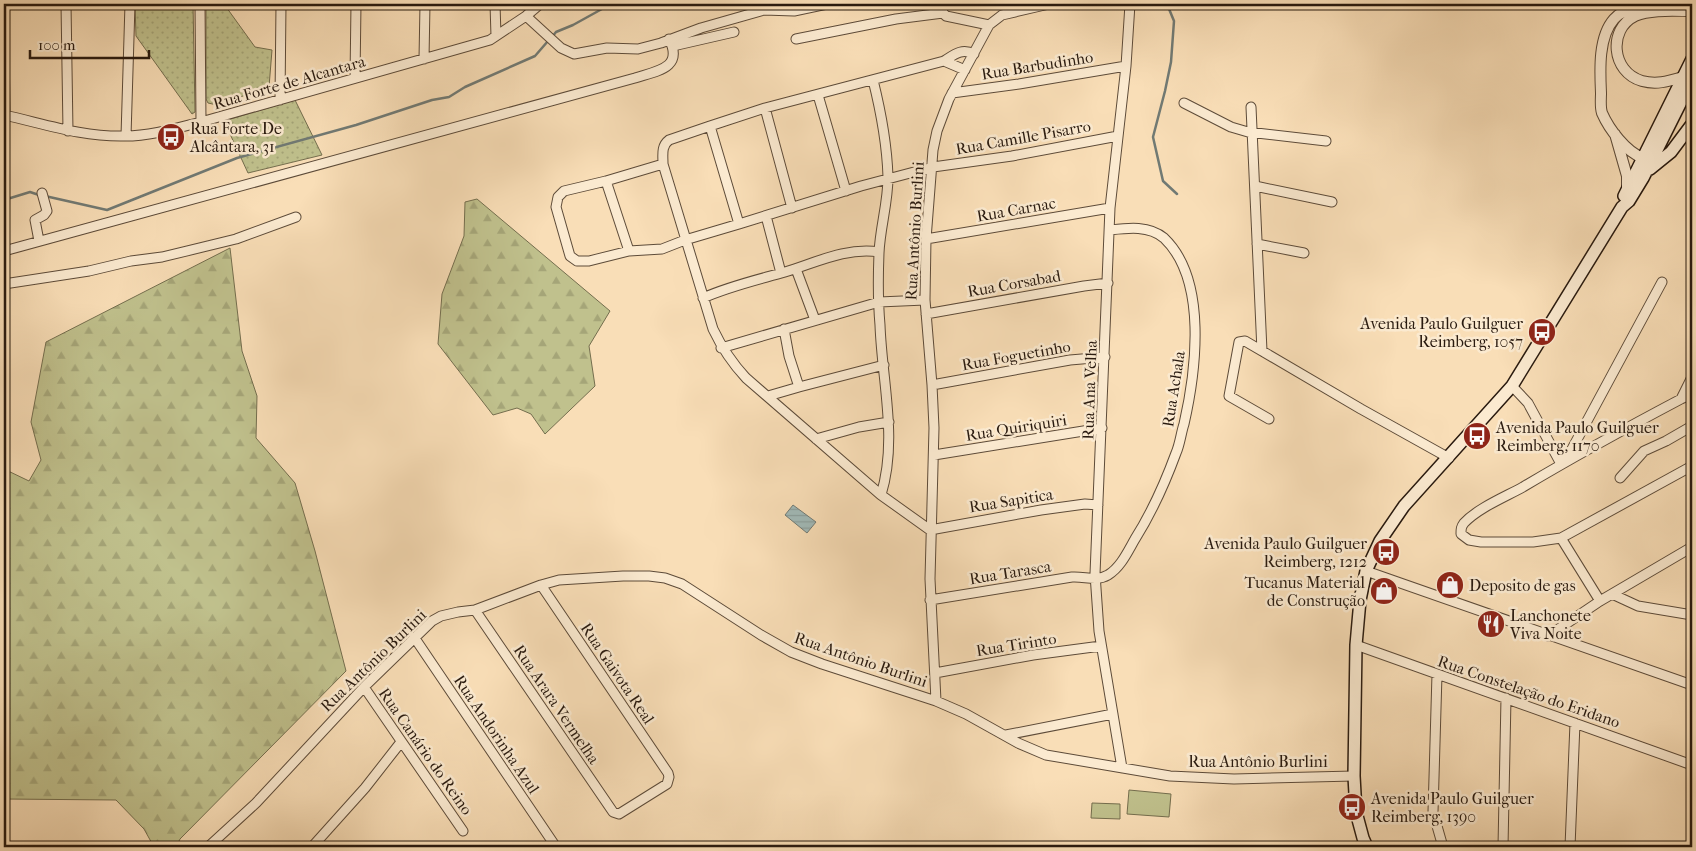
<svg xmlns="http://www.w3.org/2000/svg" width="1696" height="851" font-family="'IM FELL French Canon',serif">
	<defs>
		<pattern id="grass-dots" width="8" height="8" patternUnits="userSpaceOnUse" patternTransform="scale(1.25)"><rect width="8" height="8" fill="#c0c18d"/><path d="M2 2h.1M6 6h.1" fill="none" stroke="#a5a578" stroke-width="1.8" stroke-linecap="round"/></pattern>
		<pattern id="forest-firs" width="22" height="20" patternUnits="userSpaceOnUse" patternTransform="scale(1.25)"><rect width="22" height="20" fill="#c0c18d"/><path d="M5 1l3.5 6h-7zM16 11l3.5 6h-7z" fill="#a5a578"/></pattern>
		<pattern id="water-rules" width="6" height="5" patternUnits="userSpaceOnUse" patternTransform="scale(1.25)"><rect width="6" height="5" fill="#a1bab8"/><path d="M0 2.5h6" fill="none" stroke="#8b9f9d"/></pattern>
	</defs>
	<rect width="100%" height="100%" fill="#f9deb7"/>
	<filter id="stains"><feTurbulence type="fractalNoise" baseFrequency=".004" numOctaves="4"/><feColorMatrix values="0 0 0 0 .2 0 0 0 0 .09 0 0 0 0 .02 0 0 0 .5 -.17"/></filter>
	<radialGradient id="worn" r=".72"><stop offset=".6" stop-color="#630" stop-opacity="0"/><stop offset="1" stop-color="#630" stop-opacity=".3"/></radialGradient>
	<path fill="url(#grass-dots)" stroke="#746e4e" d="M135 4H193L195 112 192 114 136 36Z
		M206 4H224L255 47 272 50 269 87 217 105 208 103 206 99Z
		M295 100 322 155 248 173 224 121Z"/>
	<path fill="url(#forest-firs)" stroke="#746e4e" d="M477 199 610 311 589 346 595 386 545 434 531 414 517 408 493 415 438 344 442 294 464 236 465 202Z
		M230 248 242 351 257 396 256 438 295 483 315 551 346 671 180 839 176 847H154L144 829 116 800 4 799V469L29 481 41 460 31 422 46 342Z"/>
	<path fill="#c0c18d" stroke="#746e4e" d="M1129 790 1171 794 1169 817 1127 814Z
		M1092 803 1120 804V819L1091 818Z"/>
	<path fill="url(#water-rules)" stroke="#717a74" d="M793 505 816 522 807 533 785 515Z"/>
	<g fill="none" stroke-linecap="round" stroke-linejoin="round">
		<path stroke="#717a74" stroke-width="2.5" d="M1167 4 1174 21 1171 62 1165 91 1153 137 1163 181 1177 194
			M552 37 556 32 573 25 611 4
			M45 196 107 210 237 158 356 125 432 100 449 97 465 87 535 56 548 41
			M4 200 30 192 39 195"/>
		<defs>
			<path id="minor" d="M66 4 68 131
				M200 4 201 122
				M495 4 496 36
				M941 4 943 13 946 16 989 25
				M526 16 561 48 574 54 607 48 638 49 661 43 701 28 764 10 794 11 827 4
				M796 39 896 19 943 13
				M4 43 5 115
				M673 46 734 32
				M424 59 425 4
				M944 61 965 70
				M355 78 356 4
				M952 93 1019 84 1126 66
				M818 95 846 191
				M280 100 281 4
				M1184 103 1231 127 1248 132 1326 141
				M1251 107 1262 351
				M765 108 792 208
				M4 115C45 124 82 137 125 136 151 136 177 128 201 122L490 40 526 16 540 4
				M710 126 669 140C661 146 663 155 663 164L713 329C722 348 732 363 746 378L881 495C898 439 882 382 880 325 878 302 878 277 879 253 880 228 888 203 888 177 887 144 881 112 873 80
				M126 136 130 4
				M663 164 606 181 564 191 558 197 556 207 570 256 577 261H589L629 251 662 249 685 240 739 224 710 126 765 108 944 61C955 54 962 48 974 54
				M606 181 629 251
				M1255 186 1332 202
				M766 216 781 273
				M739 224 861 186 933 167 1012 156 1118 136
				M926 239 1110 208
				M39 241 35 220 44 215 47 211 42 193
				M1257 244 1304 253
				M4 251 635 78C657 71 684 68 669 39
				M796 269 815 320
				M4 284 89 271 131 261 162 257 195 249 236 239 296 217
				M703 298C730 286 757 280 785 272 815 263 846 247 879 252
				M926 314 1084 286 1108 283
				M721 348 879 302 925 300
				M932 385 1070 360 1105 357
				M1512 386 1528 403 1561 464
				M799 387 884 365
				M1692 394 1681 399C1628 427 1575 456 1523 487 1505 497 1478 508 1464 523 1461 527 1461 529 1461 534L1469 540 1481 542H1533L1561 538 1692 466
				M768 396 799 387 789 356 784 329
				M1681 399 1692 377
				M1269 419 1229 396 1239 342 1245 341 1361 409 1449 458
				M816 439 859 427 889 422
				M934 455 1102 428
				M1566 460 1662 282
				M1620 478 1644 451 1666 441 1692 426
				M881 495 930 530 1041 510 1085 504 1098 505
				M1561 538 1600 601
				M1366 571 1692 685
				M1612 594 1638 606 1692 615
				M930 600 1072 577C1085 576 1096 582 1108 575 1121 567 1128 551 1135 539 1152 512 1165 483 1176 453 1180 444 1181 433 1184 424 1196 371 1208 280 1164 238 1149 225 1127 228 1110 230
				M475 610 613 812 619 814 667 784 669 777 668 773 541 585
				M1548 636 1600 601 1692 547
				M414 637 556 847
				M1356 645 1692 765
				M935 673 1033 655 1101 646
				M1437 674 1433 812 1443 847
				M364 687 463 831
				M936 701 930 579 934 428 932 385 925 300 926 239 933 150 937 131 949 99 989 25 1002 15 1049 4
				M1006 735 1113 714
				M1122 768 1099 631 1095 574 1110 208 1126 66 1130 4
				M208 847 256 803 364 687 432 621 441 616 458 612 475 610 541 585 559 580 623 576H649L665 578 682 584 761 635 791 652 822 664 936 701 966 714 1018 743 1046 755 1170 776 1234 779 1354 776
				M312 847 365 788 401 742
				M1503 847 1506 698
				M1570 847 1575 723"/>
			<path id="tertiary" d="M1641 4C1632 7 1621 11 1614 19 1598 37 1600 71 1601 93 1601 99 1600 107 1602 113 1609 129 1626 152 1643 158
				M1683 77C1669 81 1657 85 1642 81 1611 72 1608 29 1635 16 1651 9 1675 11 1692 11
				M1615 134 1627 176V189"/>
			<path id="secondary" d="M1650 169 1671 152 1692 124
				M1624 196 1692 59
				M1367 847 1363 838 1356 812 1354 776 1356 645 1360 600 1366 571 1380 541 1404 506 1512 386 1622 207 1629 201 1643 178 1692 80"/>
		</defs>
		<use href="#minor" stroke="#5d4b39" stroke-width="11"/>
		<use href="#tertiary" stroke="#5d4b39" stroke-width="12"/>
		<use href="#secondary" stroke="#291a0f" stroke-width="14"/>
		<use href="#minor" stroke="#fbead0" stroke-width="9"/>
		<use href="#tertiary" stroke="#fbead0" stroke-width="10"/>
		<use href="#secondary" stroke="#fbead0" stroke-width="11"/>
	</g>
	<defs>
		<symbol id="bus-disc" viewBox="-11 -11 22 22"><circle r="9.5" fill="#8f2418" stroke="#fbead0"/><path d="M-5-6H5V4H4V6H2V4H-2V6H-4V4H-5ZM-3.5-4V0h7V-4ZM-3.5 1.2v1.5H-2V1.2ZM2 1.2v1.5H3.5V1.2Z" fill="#fff"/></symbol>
		<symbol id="shop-disc" viewBox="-11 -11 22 22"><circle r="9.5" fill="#8f2418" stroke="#fbead0"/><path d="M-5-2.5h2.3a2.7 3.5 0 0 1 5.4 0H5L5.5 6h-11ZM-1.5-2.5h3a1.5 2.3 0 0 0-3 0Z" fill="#fff"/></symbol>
		<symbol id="restaurant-disc" viewBox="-11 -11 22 22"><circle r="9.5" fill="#8f2418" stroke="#fbead0"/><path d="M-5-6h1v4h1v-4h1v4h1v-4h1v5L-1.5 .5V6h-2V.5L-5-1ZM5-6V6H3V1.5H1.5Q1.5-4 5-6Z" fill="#fff"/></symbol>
	</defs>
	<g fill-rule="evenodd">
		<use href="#bus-disc" x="155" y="121" width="32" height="32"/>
		<use href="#bus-disc" x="1526" y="316" width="32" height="32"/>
		<use href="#bus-disc" x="1461" y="420" width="32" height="32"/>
		<use href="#bus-disc" x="1370" y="536" width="32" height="32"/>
		<use href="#shop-disc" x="1434" y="569" width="32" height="32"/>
		<use href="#shop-disc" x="1368" y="575" width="32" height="32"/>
		<use href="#restaurant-disc" x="1475" y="608" width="32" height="32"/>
		<use href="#bus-disc" x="1336" y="791" width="32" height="32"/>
	</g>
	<g text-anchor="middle" stroke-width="5" stroke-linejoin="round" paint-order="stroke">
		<g font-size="16" fill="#291a0f" stroke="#fbead0">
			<text transform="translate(1037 65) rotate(-9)" y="6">Rua Barbudinho</text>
			<text transform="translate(289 82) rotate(-16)" y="6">Rua Forte de Alcantara</text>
			<text transform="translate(1023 137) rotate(-10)" y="6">Rua Camille Pisarro</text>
			<text transform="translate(1016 209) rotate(-10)" y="6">Rua Carnac</text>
			<text transform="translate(914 231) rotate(-87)" y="6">Rua Antônio Burlini</text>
			<text transform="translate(1014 283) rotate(-10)" y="6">Rua Corsabad</text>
			<text transform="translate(1016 355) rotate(-10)" y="6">Rua Foguetinho</text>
			<text transform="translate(1173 389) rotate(-81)" y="6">Rua Achala</text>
			<text transform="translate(1089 390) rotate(-88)" y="6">Rua Ana Velha</text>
			<text transform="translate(1016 427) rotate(-9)" y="6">Rua Quiriquiri</text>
			<text transform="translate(1011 500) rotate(-9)" y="6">Rua Sapitica</text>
			<text transform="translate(1010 572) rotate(-9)" y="6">Rua Tarasca</text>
			<text transform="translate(1016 644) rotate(-9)" y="6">Rua Tirinto</text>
			<text transform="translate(861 659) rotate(19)" y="6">Rua Antônio Burlini</text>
			<text transform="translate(373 660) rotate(-44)" y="6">Rua Antônio Burlini</text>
			<text transform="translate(618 673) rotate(56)" y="6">Rua Gaivota Real</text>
			<text transform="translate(1529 691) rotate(19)" y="6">Rua Constelação do Eridano</text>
			<text transform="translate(557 704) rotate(56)" y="6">Rua Arara Vermelha</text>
			<text transform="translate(497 734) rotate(56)" y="6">Rua Andorinha Azul</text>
			<text transform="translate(426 751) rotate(55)" y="6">Rua Canário do Reino</text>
			<text x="1258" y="767">Rua Antônio Burlini</text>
		</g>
		<g font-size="16" fill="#291a0f" stroke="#fbead0" text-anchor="start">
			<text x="190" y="134">Rua Forte De<tspan x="190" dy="18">Alcântara, 31</tspan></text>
			<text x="1523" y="329" text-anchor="end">Avenida Paulo Guilguer<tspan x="1523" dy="18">Reimberg, 1057</tspan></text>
			<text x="1496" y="433">Avenida Paulo Guilguer<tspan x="1496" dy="18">Reimberg, 1170</tspan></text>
			<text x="1367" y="549" text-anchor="end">Avenida Paulo Guilguer<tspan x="1367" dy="18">Reimberg, 1212</tspan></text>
			<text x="1365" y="588" text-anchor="end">Tucanus Material<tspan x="1365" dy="18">de Construção</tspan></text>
			<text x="1469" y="591">Deposito de gas</text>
			<text x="1510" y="621">Lanchonete<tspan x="1510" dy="18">Viva Noite</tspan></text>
			<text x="1371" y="804">Avenida Paulo Guilguer<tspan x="1371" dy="18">Reimberg, 1390</tspan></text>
		</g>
	</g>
	<rect width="1696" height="851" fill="none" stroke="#f9deb7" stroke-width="20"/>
	<rect x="5" y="5" width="1686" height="841" fill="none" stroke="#291a0f" stroke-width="2.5"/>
	<rect x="10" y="10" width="1676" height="831" fill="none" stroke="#291a0f"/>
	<path d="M30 50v8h119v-8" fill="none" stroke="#291a0f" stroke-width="2.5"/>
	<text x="38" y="50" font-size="15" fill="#291a0f" stroke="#fbead0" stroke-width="4" paint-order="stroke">100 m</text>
	<rect width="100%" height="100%" filter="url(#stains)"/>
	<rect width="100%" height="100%" fill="url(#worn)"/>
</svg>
